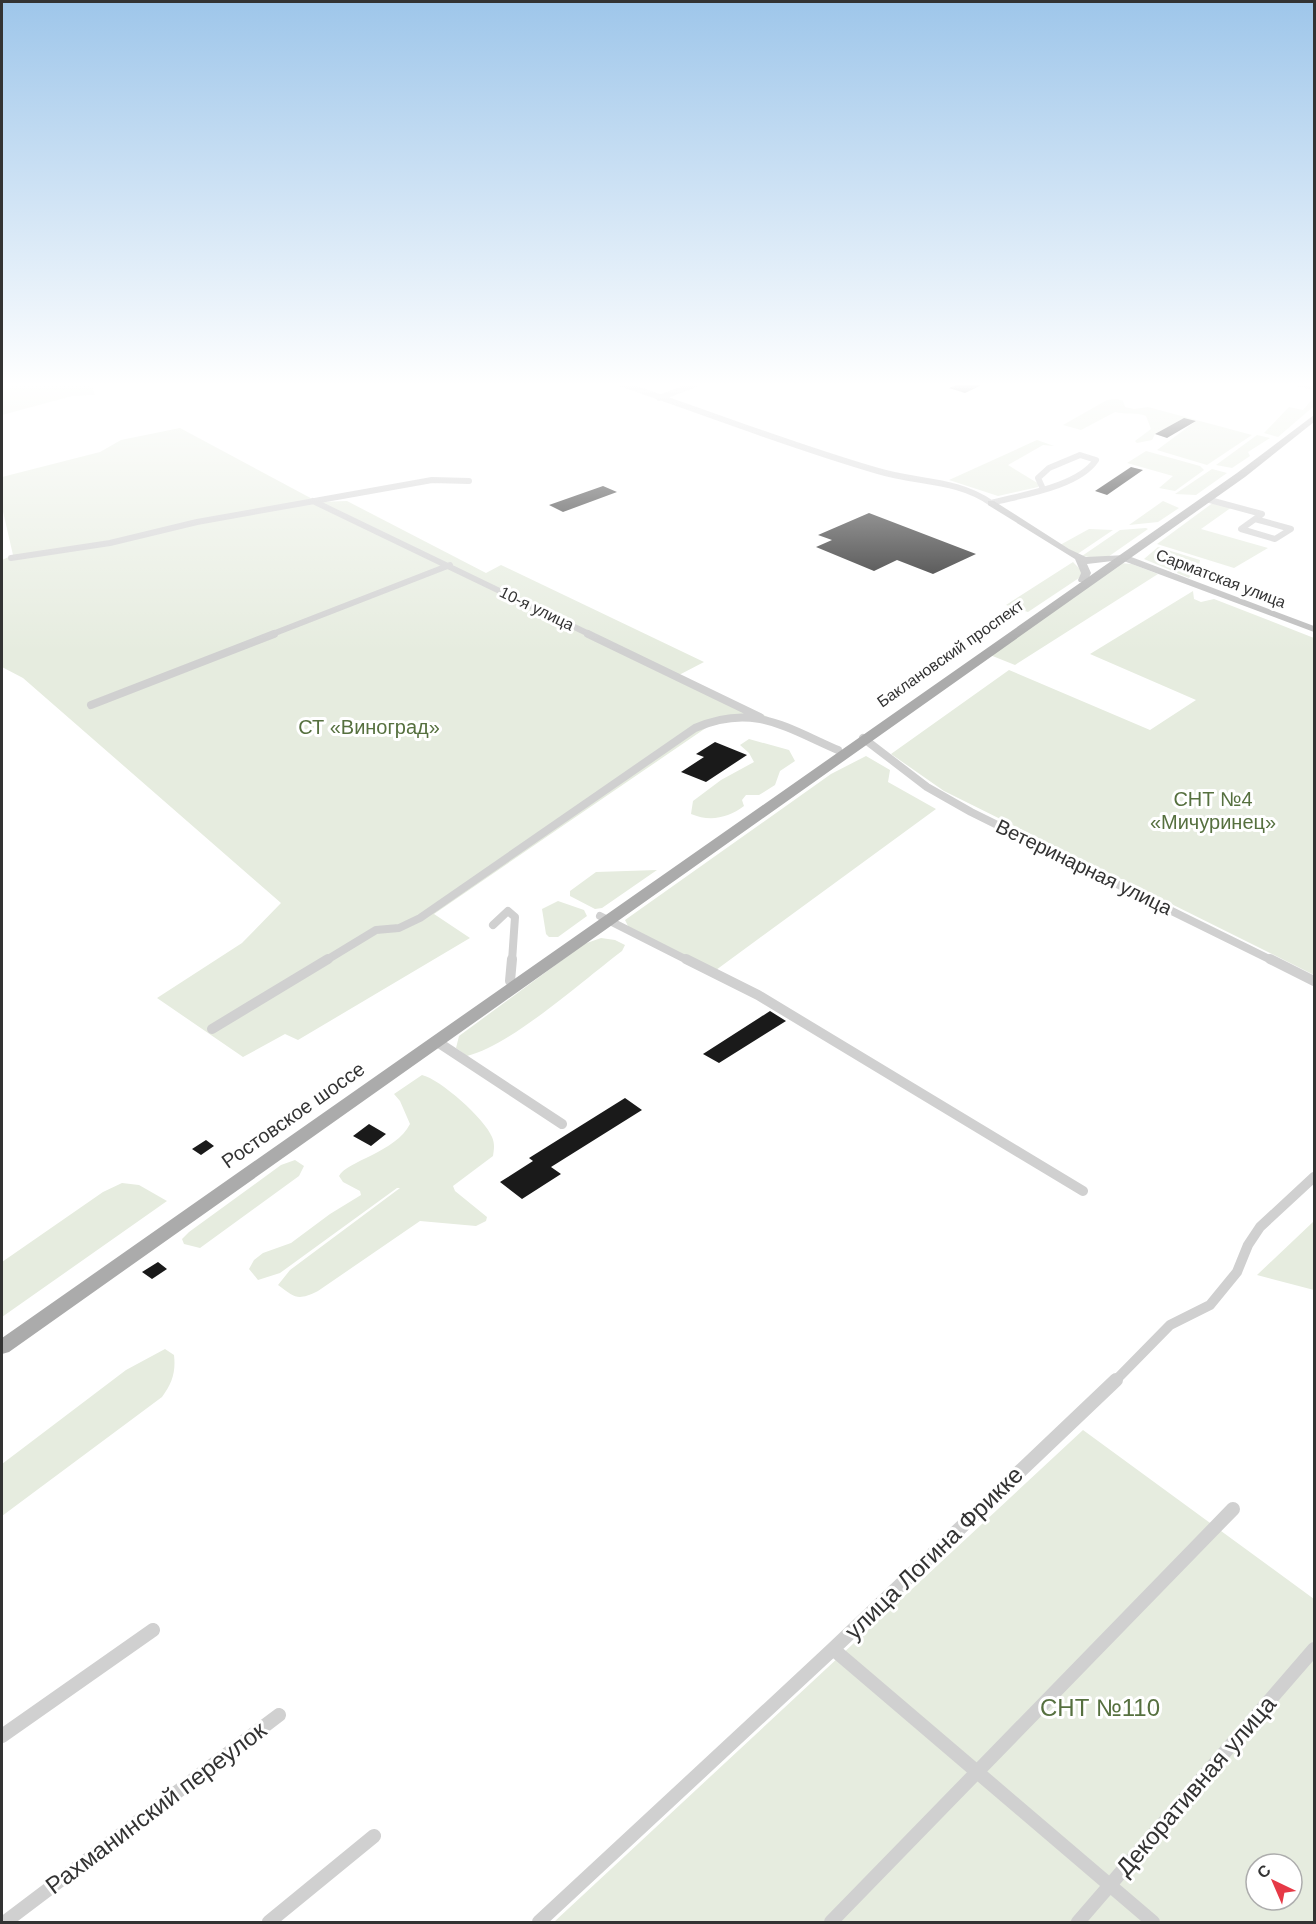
<svg xmlns="http://www.w3.org/2000/svg" width="1316" height="1924" font-family="Arial,sans-serif">
	<rect width="100%" height="100%" fill="#fff"/>
	<path fill="#e6ecdf" fill-rule="evenodd" d="M2 383H91L95 395 72 396 2 415Z
		M1314 397V406L1278 437 1264 433 1289 407 1303 410Z
		M1117 399 1123 401 1125 407 1134 409 1148 407 1252 435 1207 465 1157 450 1196 421 1184 418 1155 434 1152 440 1137 443 1135 441 1151 429 1146 416C1136 412 1126 415 1115 412L1081 430 1063 425 1107 400Z
		M180 428 318 502 347 501 486 573 501 565 704 662 679 675 768 717 719 719 434 914 470 938 298 1040 285 1034 243 1057 157 998 242 943 281 903 23 678 2 667V560L13 555 2 507V477L100 452 121 440Z
		M1257 435 1270 438 1248 452 1250 456 1232 468 1216 465Z
		M1037 440 1054 446 1043 445 1008 465 1039 484 1038 487 998 496 949 480Z
		M1146 451 1200 466 1204 470 1175 491 1159 488 1173 476 1127 463Z
		M1212 469 1227 473 1196 495 1175 494Z
		M1163 501 1179 508 1158 522 1129 525Z
		M1214 502 1232 507 1201 529 1268 548 1234 568 1157 544Z
		M1146 528 1148 529 1105 559 1082 556 1120 530Z
		M1089 529 1113 530 1076 555 1060 545Z
		M1158 547 1200 560 1199 566 1189 578 1144 559Z
		M1073 562 1082 571 1079 578 1028 612 1006 605Z
		M1120 563 1132 564 1158 574 1015 665 990 655Z
		M1193 591 1194 599 1201 602 1214 599 1314 638V975L944 791 891 754 1009 670 1150 730 1196 700 1090 654Z
		M749 739 789 750 795 761 780 771 775 785 759 795H746L742 800 744 806C728 818 710 822 691 814L693 801 721 780 754 762 749 753 740 745Z
		M866 756 890 770 888 782 936 809 716 970 630 930 625 920 831 774Z
		M657 870 602 908 595 909 570 896V891L596 872Z
		M558 901 584 910 587 916 558 937H549L546 934 542 909Z
		M601 938 615 940 625 945 622 951C582 981 513 1044 467 1056L456 1048 459 1036 584 944Z
		M422 1075C440 1079 485 1119 492 1137 495 1144 494 1149 493 1156L453 1186 455 1191 487 1217 486 1221 476 1226 420 1221 318 1291C297 1301 296 1298 278 1285L290 1270 400 1188H397L280 1273 258 1280 249 1269 254 1260 263 1253 291 1243 330 1214 361 1195 360 1191 343 1182 339 1176C347 1161 396 1152 410 1124L400 1101 394 1094Z
		M295 1160 304 1166 299 1176 200 1248 184 1244 182 1239 189 1232 281 1165Z
		M122 1183 139 1185 167 1201 2 1317V1262L103 1192Z
		M1314 1221V1290L1257 1275Z
		M165 1349 174 1355C176 1372 172 1384 162 1397L2 1516V1464L126 1370Z
		M1083 1430 1314 1599V1922H554ZM1256 1864H1292V1900H1256Z"/>
	<path fill="#1a1a1a" d="M961 383H986L965 393 949 388Z
		M1184 418 1196 421 1167 438 1155 434Z
		M1131 467 1143 470 1107 495 1095 491Z
		M603 486 617 492 563 512 549 505Z
		M869 513 976 554 933 574 897 560 874 571 816 547 832 540 818 535Z
		M715 742 747 755 706 782 681 772 704 757 696 754Z
		M770 1011 786 1021 719 1063 703 1054Z
		M625 1098 642 1110 551 1167 561 1174 522 1199 500 1182 533 1161 529 1158Z
		M369 1124 386 1134 371 1146 353 1136Z
		M206 1140 214 1146 201 1155 192 1149Z
		M158 1262 167 1269 152 1279 142 1272Z"/>
	<g fill="none" stroke-linecap="round" stroke-linejoin="round">
		<path stroke="#d0d0d0" stroke-width="6" d="M619 383C705 412 791 446 878 471 917 483 957 479 991 503 1021 495 1078 487 1096 460L1080 455 1049 468 1038 478 1043 489
			M1298 383 1314 387
			M659 398 699 383
			M1206 499 1262 514 1255 519
			M313 501 591 635
			M1255 519 1291 529 1275 539 1241 529Z
			M11 558 110 543 197 522 432 480 469 481
			M270 635 450 565"/>
		<path stroke="#d0d0d0" stroke-width="8" d="M588 634 760 717
			M91 705 274 634
			M863 738 927 787 971 812 1273 961
			M600 916 689 961
			M493 925 508 911 515 917 512 961
			M325 961 376 930 399 928 420 918 695 728C753 703 785 727 838 750"/>
		<path stroke="#d0d0d0" stroke-width="10" d="M686 959 758 995 1083 1191
			M1270 959 1314 981
			M510 981 512 959
			M212 1029 328 959
			M436 1041 562 1124
			M1115 1381 1170 1325 1210 1305 1237 1272 1248 1245 1260 1227 1314 1177"/>
		<path stroke="#d0d0d0" stroke-width="14" d="M833 1649 1153 1922
			M2 1736 153 1630
			M5 1922 279 1715
			M269 1922 374 1836
			M539 1922 833 1649 1116 1380
			M831 1922 1233 1509
			M1078 1922 1314 1649"/>
		<path fill="#bdbdbd" fill-rule="evenodd" d="M988 501H994L1069 549 1086 557 1126 555 1314 626V632L1121 560 1087 564 1091 573 1087 582H1079L1078 580 1081 573 1075 559 988 505Z"/>
		<path fill="#ababab" fill-rule="evenodd" d="M1314 415V422L1245 477 9 1352 2 1354V1338L1237 473Z"/>
	</g>
	<linearGradient id="sky" x2="0" y2="1"><stop stop-color="#9ec6ea"/><stop offset="0.59" stop-color="#fff"/><stop offset="1" stop-color="#fff" stop-opacity="0"/></linearGradient>
	<rect width="1316" height="652" fill="url(#sky)"/>
	<g text-anchor="middle" stroke-width="6" stroke-linejoin="round" paint-order="stroke">
		<g font-size="16" fill="#333" stroke="#fff">
			<text transform="translate(1221 578) rotate(21)" y="6">Сарматская улица</text>
			<text transform="translate(537 608) rotate(26)" y="6">10-я улица</text>
			<text transform="translate(950 653) rotate(-35)" y="6">Баклановский проспект</text>
		</g>
		<g font-size="20" fill="#56703f" stroke="#fff">
			<text x="369" y="734">СТ «Виноград»</text>
			<text x="1213" y="806">СНТ №4<tspan x="1213" dy="23">«Мичуринец»</tspan></text>
		</g>
		<g font-size="20" fill="#333" stroke="#fff">
			<text transform="translate(1084 867) rotate(26)" y="7">Ветеринарная улица</text>
			<text transform="translate(293 1115) rotate(-35)" y="7">Ростовское шоссе</text>
		</g>
		<g font-size="24" fill="#333" stroke="#fff">
			<text transform="translate(934 1553) rotate(-44)" y="8">улица Логина Фрикке</text>
			<text transform="translate(1196 1786) rotate(-49)" y="8">Декоративная улица</text>
			<text transform="translate(156 1808) rotate(-37)" y="8">Рахманинский переулок</text>
		</g>
		<g font-size="24" fill="#56703f" stroke="#fff">
			<text x="1100" y="1716">СНТ №110</text>
		</g>
	</g>
	<rect width="1316" height="1924" fill="none" stroke="#333333" stroke-width="6"/>
	<g transform="translate(1274 1882) rotate(316)"><circle r="28" fill="#ffffff" stroke="#adadad" stroke-width="1.5"/>
	<path d="M0-4.5L10 22L0 15L-10 22Z" fill="#e63946"/>
	<text y="-9" font-size="16" font-weight="bold" text-anchor="middle" fill="#333333">С</text>
	</g>
</svg>
